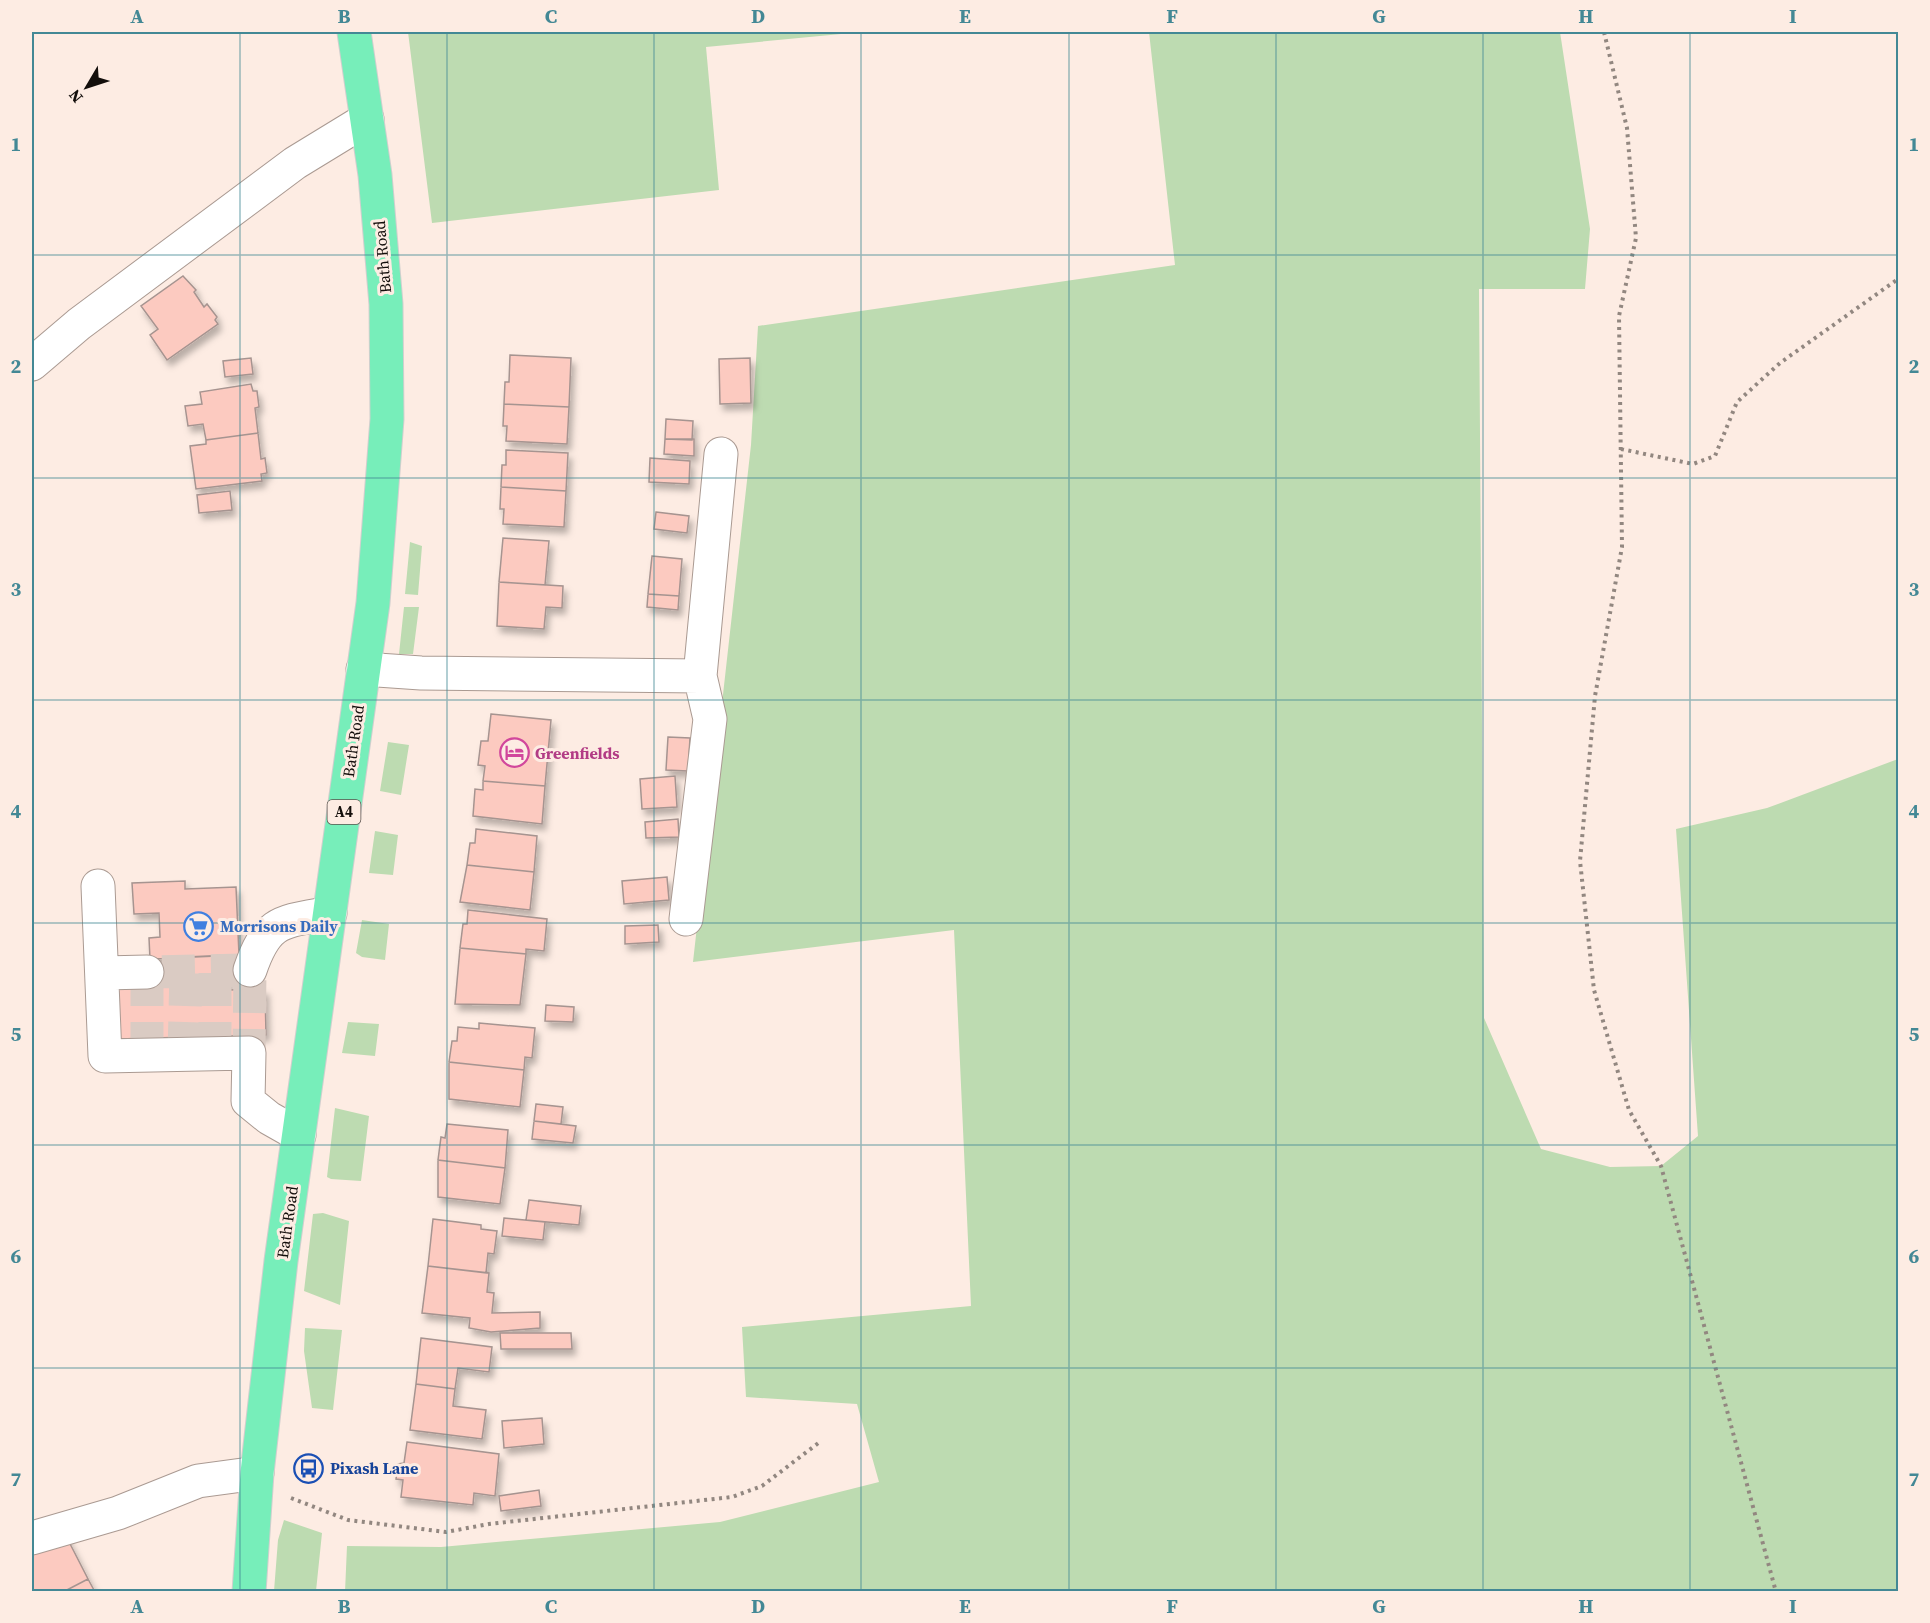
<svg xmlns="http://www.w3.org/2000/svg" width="1930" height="1623" font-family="'Source Serif 4',serif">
	<defs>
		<filter id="shadow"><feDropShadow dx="3.5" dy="6" stdDeviation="3" flood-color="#0004"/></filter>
	</defs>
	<rect width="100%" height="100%" fill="#fdece3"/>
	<path fill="#bddbb1" d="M408 32H862L706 47 719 190 432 223Z
		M1149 32H1560L1590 229 1585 289H1479L1484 1018 1541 1149 1610 1167 1661 1166 1698 1136 1676 829 1767 808 1898 759V1591L345 1592 347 1546 441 1547 720 1522 879 1482 857 1404 746 1397 742 1327 971 1306 954 930 693 962 751 445 758 326 1175 265Z
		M410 542 422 546 418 595 405 594Z
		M404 607H419L413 654H399Z
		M388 742 409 745 401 795 380 791Z
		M375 831 398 835 393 875 369 873Z
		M362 920 389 924 385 960 362 957 356 953Z
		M348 1022 379 1024 375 1056 342 1053Z
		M335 1108 369 1116 361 1181 331 1179 327 1177Z
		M323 1213 349 1221 340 1305 304 1291 313 1214Z
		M305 1328 342 1330 333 1410 312 1408 304 1351Z
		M284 1520 322 1533 316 1591H274L278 1540Z"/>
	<path fill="#fccac0" stroke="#a69490" stroke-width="1.5" filter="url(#shadow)" d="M183 276 196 290 194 292 204 307 207 304 217 317 215 320 218 324 167 360 150 335 158 329 141 306Z
		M510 355 571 358 569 407 504 404 505 382H509Z
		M251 358 253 374 225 377 223 361Z
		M750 358 751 403 720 404 719 359Z
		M251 384 253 391H257L259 407 255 408 258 433 206 440 203 424 188 426 185 406 202 404 200 392Z
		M504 404 569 407 567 444 506 441 507 426H503Z
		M666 419 693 421 692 440 665 439Z
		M258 433 261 459 265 458 267 473 261 474 262 481 196 489 190 446 206 444V440Z
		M665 439H694V456L664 454Z
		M506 450 568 453 566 491 501 487 502 465H506Z
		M650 458 690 461 689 484 649 482Z
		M501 487 566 491 564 527 503 524 504 509H500Z
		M230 491 232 510 199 513 197 495Z
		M656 512 689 516 687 533 654 529Z
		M503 538 549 541 545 585 499 582Z
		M652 556 682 559 679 596 648 594Z
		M499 582 563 586 562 608 546 607 544 629 497 626Z
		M648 594 679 596 678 610 647 607Z
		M491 714 551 720 545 786 483 781 485 766 478 765 481 741H488Z
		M668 737 690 738 688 771 666 770Z
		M675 776 677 807 642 809 640 779Z
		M483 781 545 786 542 824 473 816 475 789 483 790Z
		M678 819 679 837 646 838 645 822Z
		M476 829 537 836 534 872 467 865 470 843H475Z
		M467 865 534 872 530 910 460 902Z
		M667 877 669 900 624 904 622 881Z
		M185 881V889L236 887 239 955 150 959 149 938 160 937 159 913 134 914 132 883Z
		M468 910 547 919 544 951 526 949V954L460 948 463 924H467Z
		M658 925 659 942 625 944V926Z
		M460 948 526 954 520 1005 455 1004Z
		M228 955 229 990 265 989 266 1035 118 1039 117 987 167 986 166 958Z
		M546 1005 574 1007 573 1022 545 1021Z
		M479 1023 535 1028 532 1058 525 1057 524 1070 449 1062 452 1041H457L458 1027 479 1029Z
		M449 1062 524 1070 520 1107 449 1099Z
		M536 1104 563 1107 561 1124 534 1121Z
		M534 1121 576 1126 573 1143 532 1139Z
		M447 1124 508 1130 505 1168 438 1160 441 1137 445 1138Z
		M438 1160 505 1168 500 1204 438 1197Z
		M529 1200 581 1206 579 1225 526 1220Z
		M504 1218 545 1222 543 1240 502 1236Z
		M433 1219 481 1225V1229L497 1231 494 1254 488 1253 486 1273 428 1266Z
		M428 1266 489 1273 487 1292 494 1293 492 1313 540 1312V1328L491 1332 469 1328 470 1318 422 1313Z
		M500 1333H571L572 1349H501Z
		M421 1338 492 1347 489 1372 458 1368 455 1389 416 1384Z
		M416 1384 455 1389 453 1406 486 1410 482 1439 410 1430Z
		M542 1418 544 1444 504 1448 502 1421Z
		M407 1442 499 1454 495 1496 474 1493 473 1505 401 1497 403 1480 396 1479 398 1464 404 1463Z
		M539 1490 541 1506 501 1511 499 1496Z
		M65 1534 88 1579 63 1592H32V1551Z
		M88 1579 95 1592H63Z"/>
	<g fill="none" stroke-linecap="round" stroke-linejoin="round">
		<path stroke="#dacbc3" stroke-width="33" stroke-dasharray="33 16" stroke-linecap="butt" d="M147 1055V972L250 970 249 1053
			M184 1055 186 971
			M215 1055V970"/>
		<defs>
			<path id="minor" d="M32 364 79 324 295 163 367 119
				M363 669 421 673 700 676 721 454
				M98 886 105 1056 249 1053 248 1101 269 1118 299 1135
				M686 919 710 719 700 676
				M250 970C267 920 281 922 330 913
				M103 973 147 972
				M32 1538 118 1513 198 1481 257 1473"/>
			<path id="highway" d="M249 1592 257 1473 281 1261 373 603 387 419 386 304 375 175 354 32"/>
		</defs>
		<use href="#minor" stroke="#aa9a92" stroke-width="35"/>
		<use href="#highway" stroke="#d0cfce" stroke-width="35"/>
		<path stroke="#928780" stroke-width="4" stroke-dasharray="3 4.5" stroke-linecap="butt" d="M1604 32 1627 128 1636 238 1619 316 1622 547 1595 696 1580 861 1594 990 1629 1110 1661 1166 1776 1592
			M1621 449 1693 464 1715 456 1737 402 1780 363 1898 279
			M291 1498 348 1520 446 1532 489 1524 732 1497 762 1486 821 1441"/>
		<use href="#minor" stroke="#fff" stroke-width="33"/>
		<use href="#highway" stroke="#77eeba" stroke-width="33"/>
	</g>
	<path fill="none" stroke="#438895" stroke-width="1.5" stroke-opacity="0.55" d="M240 32V1592M447 32V1592M654 32V1592M861 32V1592M1069 32V1592M1276 32V1592M1483 32V1592M1690 32V1592M32 255H1898M32 478H1898M32 700H1898M32 923H1898M32 1145H1898M32 1368H1898"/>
	<defs>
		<symbol id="hotel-ring" viewBox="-11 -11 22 22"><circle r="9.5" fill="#fdece3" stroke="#d1479c" stroke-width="1.5"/><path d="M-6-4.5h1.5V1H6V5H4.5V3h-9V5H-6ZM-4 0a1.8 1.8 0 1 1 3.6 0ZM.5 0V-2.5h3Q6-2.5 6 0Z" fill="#d1479c"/></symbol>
		<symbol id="supermarket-ring" viewBox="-11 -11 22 22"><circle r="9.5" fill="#fdece3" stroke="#3f7fe0" stroke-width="1.5"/><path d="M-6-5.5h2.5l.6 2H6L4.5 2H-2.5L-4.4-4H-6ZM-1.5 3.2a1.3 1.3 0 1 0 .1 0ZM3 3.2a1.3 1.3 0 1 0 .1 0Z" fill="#3f7fe0"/></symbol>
		<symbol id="bus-ring" viewBox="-11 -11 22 22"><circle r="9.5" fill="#fdece3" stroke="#1a4fb4" stroke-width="1.5"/><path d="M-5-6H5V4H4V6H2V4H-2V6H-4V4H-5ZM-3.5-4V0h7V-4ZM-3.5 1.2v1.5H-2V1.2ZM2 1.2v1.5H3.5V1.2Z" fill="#1a4fb4"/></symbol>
	</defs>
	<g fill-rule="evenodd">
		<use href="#hotel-ring" x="498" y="736" width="33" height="33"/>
		<use href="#supermarket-ring" x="182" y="910" width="33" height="33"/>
		<use href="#bus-ring" x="292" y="1452" width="33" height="33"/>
	</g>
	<g text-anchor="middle" stroke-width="6" stroke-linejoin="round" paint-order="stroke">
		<rect fill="#fdece3" stroke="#59514c" stroke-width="1.5" x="327.5" y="800" width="33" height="24" rx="4.5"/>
		<g font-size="15" font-weight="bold" fill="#130e0b">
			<text x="344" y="817">A4</text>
		</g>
		<g font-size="16" fill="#130e0b" stroke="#fdece3">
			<text transform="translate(382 257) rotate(-95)" y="6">Bath Road</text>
			<text transform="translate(353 741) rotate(-82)" y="6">Bath Road</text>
			<text transform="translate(287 1222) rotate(-82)" y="6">Bath Road</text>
		</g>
		<g font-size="16" font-weight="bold" fill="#b23c85" stroke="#fdece3" text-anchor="start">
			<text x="535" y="759">Greenfields</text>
		</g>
		<g font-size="16" font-weight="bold" fill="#366cbe" stroke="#fdece3" text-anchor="start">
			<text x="220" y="932">Morrisons Daily</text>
		</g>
		<g font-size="16" font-weight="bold" fill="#164399" stroke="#fdece3" text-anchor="start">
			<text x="330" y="1474">Pixash Lane</text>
		</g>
	</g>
	<rect width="1930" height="1623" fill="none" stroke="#fdece3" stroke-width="66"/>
	<g transform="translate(87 87) rotate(231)" stroke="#fdece3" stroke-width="4.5" paint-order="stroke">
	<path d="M0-4.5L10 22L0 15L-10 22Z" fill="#130e0b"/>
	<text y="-9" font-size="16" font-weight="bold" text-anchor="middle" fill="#130e0b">N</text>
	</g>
	<rect x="33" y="33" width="1864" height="1557" fill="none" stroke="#438895" stroke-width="2"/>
	<g font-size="20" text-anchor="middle" font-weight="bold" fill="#438895">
		<text x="137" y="23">A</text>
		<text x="344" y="23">B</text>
		<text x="551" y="23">C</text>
		<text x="758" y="23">D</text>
		<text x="965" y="23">E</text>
		<text x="1172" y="23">F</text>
		<text x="1379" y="23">G</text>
		<text x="1586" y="23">H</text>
		<text x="1793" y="23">I</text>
		<text x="16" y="151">1</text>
		<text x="1914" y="151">1</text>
		<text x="16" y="373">2</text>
		<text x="1914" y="373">2</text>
		<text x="16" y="596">3</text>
		<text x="1914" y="596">3</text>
		<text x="16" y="818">4</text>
		<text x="1914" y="818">4</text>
		<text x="16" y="1041">5</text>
		<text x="1914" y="1041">5</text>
		<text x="16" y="1263">6</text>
		<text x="1914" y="1263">6</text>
		<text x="16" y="1486">7</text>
		<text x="1914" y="1486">7</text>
		<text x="137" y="1613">A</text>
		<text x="344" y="1613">B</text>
		<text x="551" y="1613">C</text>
		<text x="758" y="1613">D</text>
		<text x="965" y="1613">E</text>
		<text x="1172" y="1613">F</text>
		<text x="1379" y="1613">G</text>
		<text x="1586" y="1613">H</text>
		<text x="1793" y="1613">I</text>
	</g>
</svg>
